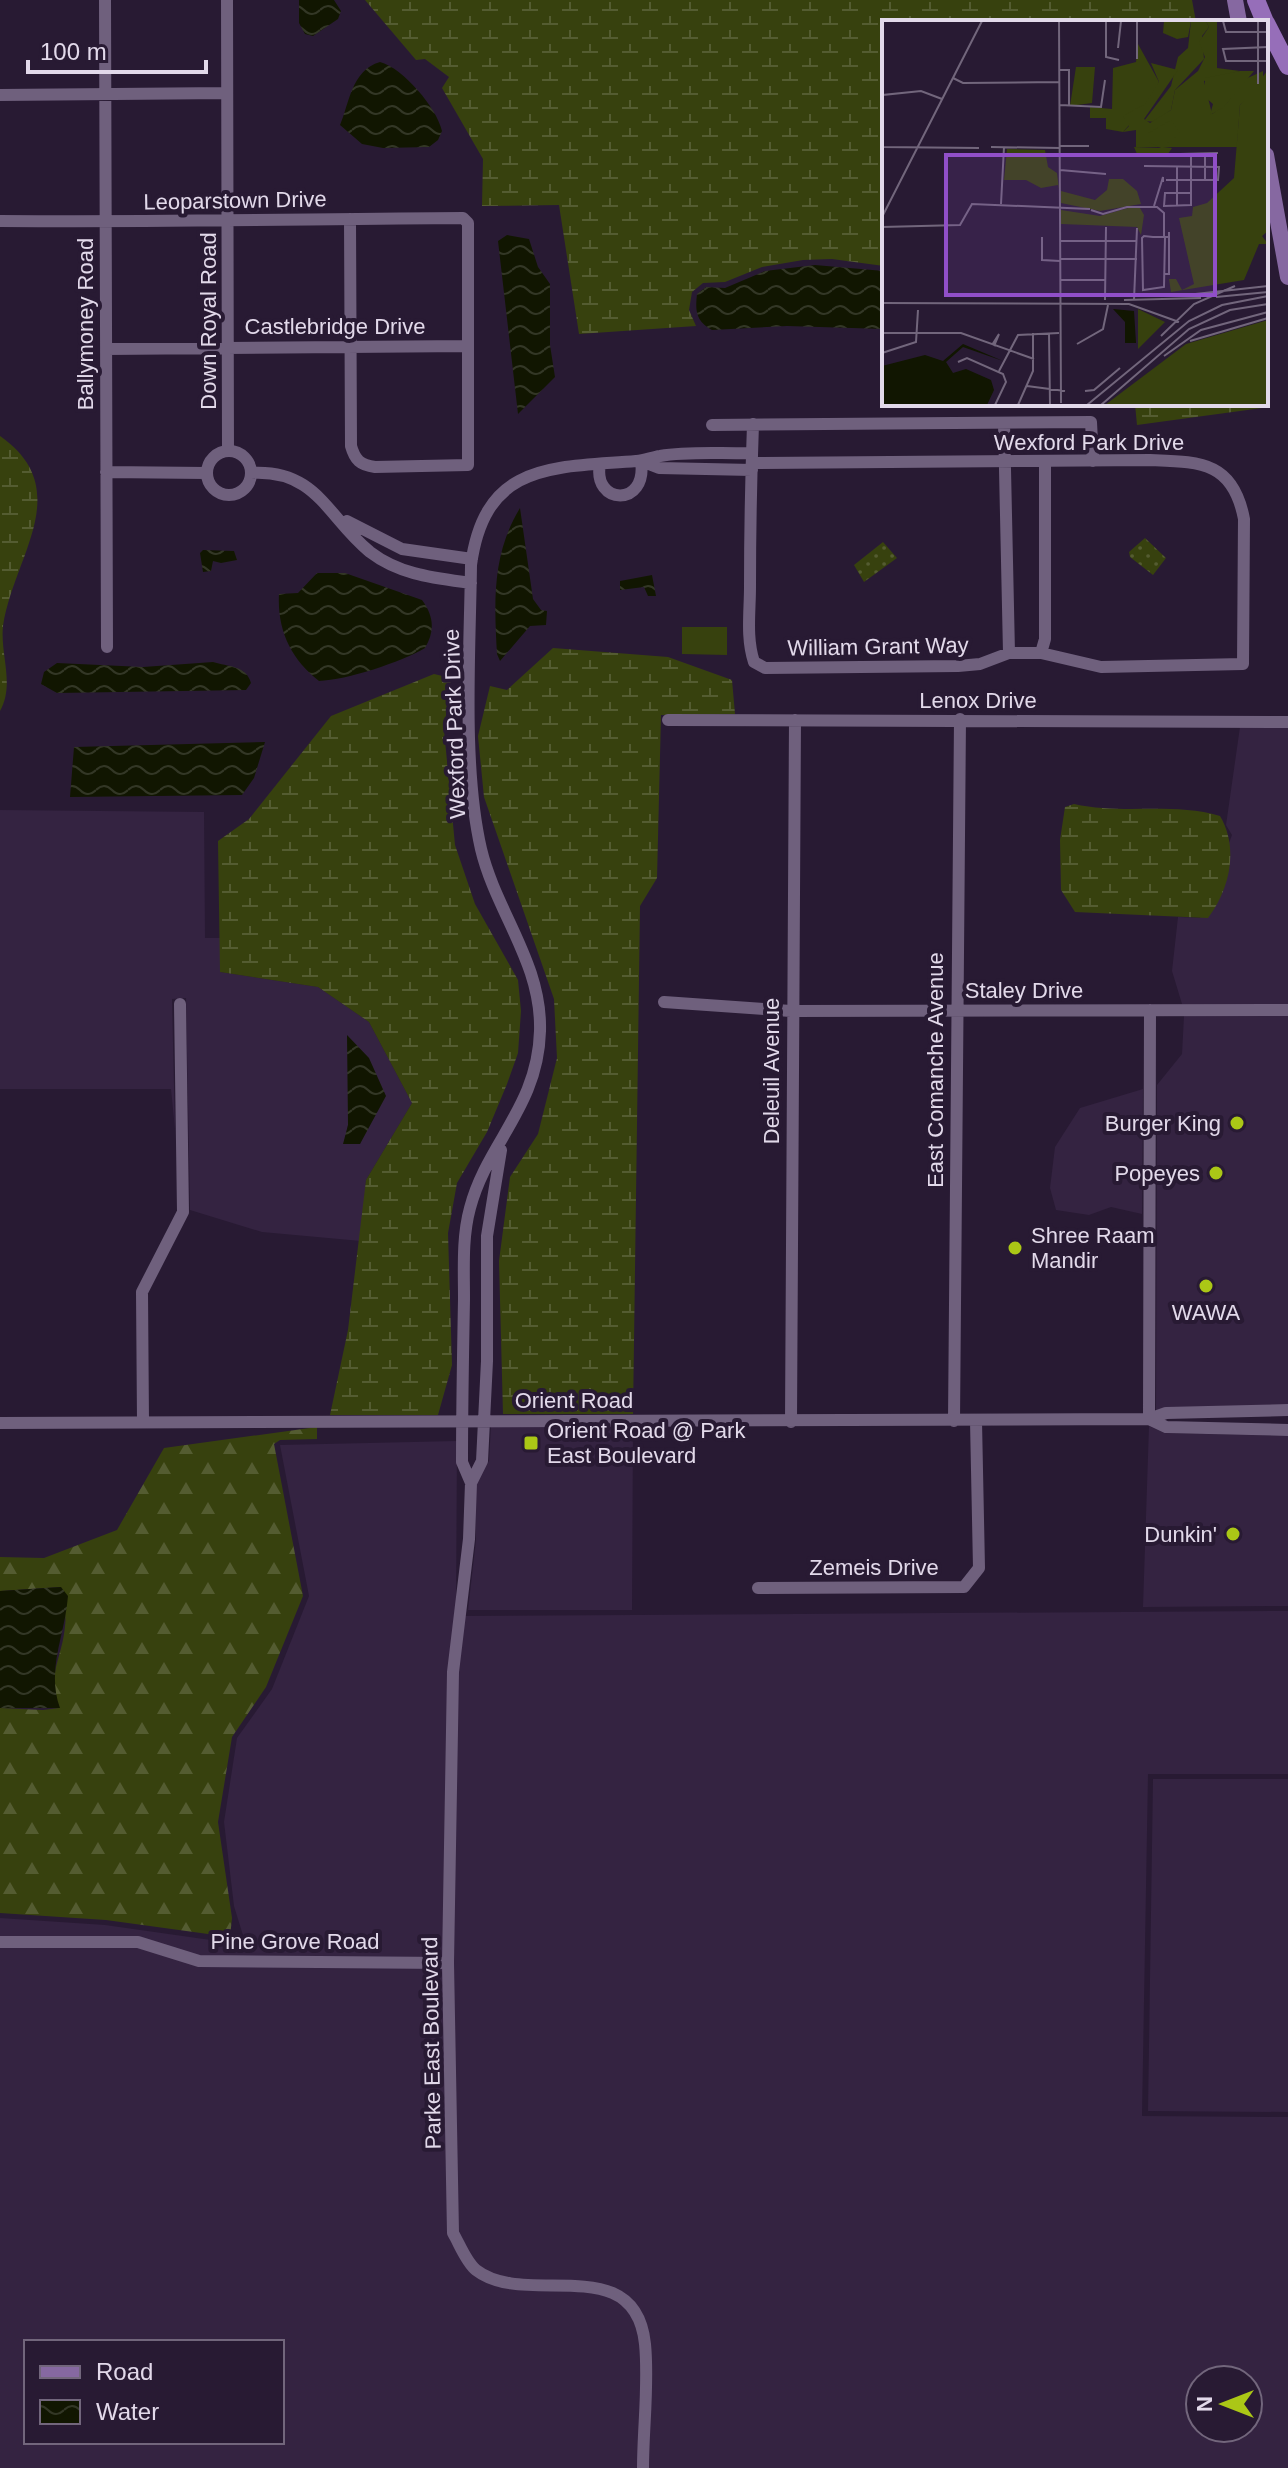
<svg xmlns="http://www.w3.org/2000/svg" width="1288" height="2468" font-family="Helvetica,sans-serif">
	<defs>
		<pattern id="forest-firs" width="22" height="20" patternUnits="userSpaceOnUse" patternTransform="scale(2)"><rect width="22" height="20" fill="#37410e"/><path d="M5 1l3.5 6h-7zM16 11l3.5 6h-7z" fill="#545c31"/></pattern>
		<pattern id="wetland-marsh" width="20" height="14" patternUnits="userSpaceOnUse" patternTransform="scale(2)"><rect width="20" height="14" fill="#37410e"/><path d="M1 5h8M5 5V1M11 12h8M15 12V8" fill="none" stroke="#545c31"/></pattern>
		<pattern id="park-dots" width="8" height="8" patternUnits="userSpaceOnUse" patternTransform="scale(2)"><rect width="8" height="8" fill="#37410e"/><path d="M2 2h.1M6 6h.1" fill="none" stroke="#545c31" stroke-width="1.8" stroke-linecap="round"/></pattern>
		<pattern id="water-waves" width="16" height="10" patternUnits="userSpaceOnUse" patternTransform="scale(2)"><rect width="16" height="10" fill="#111601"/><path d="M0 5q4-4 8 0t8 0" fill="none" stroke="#333726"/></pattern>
	</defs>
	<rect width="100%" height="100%" fill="#281a33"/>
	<path fill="#342341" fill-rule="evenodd" d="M1240 727 1288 728V1004H1182L1172 971 1178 917 1200 918 1232 835 1226 825Z
		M0 810 204 812 205 938H220V972L318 987 369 1022 412 1103 366 1180 361 1241 262 1232 190 1210 186 998 172 999 175 1129 171 1089H0ZM348 1036 367 1127 360 1144H344L348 1125Z
		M1184 1016H1288V1404L1156 1410 1157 1085 1182 1054Z
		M1143 1089 1142 1214 1111 1207 1089 1215 1056 1210 1050 1188 1055 1147 1080 1108Z
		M491 1426H633L632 1610H468L476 1540 475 1485 489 1461Z
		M1149 1426 1165 1433 1288 1436V1606L1143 1607Z
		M457 1441 456 1616 1288 1611V1774H1148L1142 2116 1288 2117V2468H0V1918L105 1925 246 1945 234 1906 224 1822 237 1738 272 1689 309 1596 280 1445ZM26 2342H282V2442H26ZM1200 2380H1248V2428H1200Z
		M1153 1779H1288V2112L1148 2111Z"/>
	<path fill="url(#forest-firs)" d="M317 1427V1439L280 1440 274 1444 303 1596 266 1687 232 1737 218 1822 232 1918 230 1937 106 1920 0 1913V1708L43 1710 59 1708C47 1671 62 1660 65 1626 67 1614 62 1599 60 1587L0 1591V1557L44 1558 117 1530 164 1448Z"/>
	<path fill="url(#wetland-marsh)" d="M365 0H1192L1196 22H884V266L832 259 803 260 762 267 725 282 703 283 692 292 689 310 696 326 579 334 559 205 482 206 483 159 442 88 449 77 425 59 416 60Z
		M1135 404H1262V408L1137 425Z
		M0 436C77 490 13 557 3 626 0 655 15 684 0 711Z
		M553 648 668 657 732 680 735 714 661 715 657 878 640 906 633 1414H503L499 1261 510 1177 538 1134 557 1058 554 999 484 797 478 736 490 686 507 690Z
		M434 674 451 678 444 730 455 845 475 904 518 980 521 1011 518 1053 507 1084 487 1132 457 1183 448 1233 452 1365 438 1415H330L348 1330 366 1180 412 1103 369 1022 318 987 220 972 218 841 249 819 331 716Z
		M1074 804C1122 815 1172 802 1220 816 1239 848 1230 889 1208 918L1075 912 1061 890 1060 840 1065 807Z"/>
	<path fill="url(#park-dots)" d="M1145 538 1166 558 1153 575 1130 557 1129 552Z
		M883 542 897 558 864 582 854 565Z"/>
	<path fill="#37410e" d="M682 627H727V655L682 654Z"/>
	<path fill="url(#water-waves)" d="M299 0H334L341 11 338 19 313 36 305 34 299 23Z
		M380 62C403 68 437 108 442 131L438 140 429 147 383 148 362 144 340 125C349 105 351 70 380 62Z
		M507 235 529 239 538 267 550 284V345L555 377 518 414 498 241Z
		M815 265 884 271V329L787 326 712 330C696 321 695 311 697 294L706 287 725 288 765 271Z
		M520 508 533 599 541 610 547 611 546 625 530 626 500 661 497 654C494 601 492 554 520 508Z
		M203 550 234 551 237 560 221 563 213 561 211 571 203 572 200 553Z
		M317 573H345L422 600C434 616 435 631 425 648 401 662 347 680 319 681 291 659 277 630 279 594L298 593Z
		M652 575 656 596H648L644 587 620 590V581Z
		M213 662C228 667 246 665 251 683L246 690 57 693 41 684 44 672 57 663 143 667Z
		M265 742 254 778 242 795 70 797 74 747Z
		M347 1035 369 1058 386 1096 360 1144H343L348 1125Z
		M61 1587 68 1596C65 1636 46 1669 60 1708H0V1591Z"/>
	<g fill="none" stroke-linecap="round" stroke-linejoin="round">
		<path stroke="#6f607d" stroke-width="12" d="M105 0 107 647
			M227 0 228 450
			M0 95 227 93
			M0 221C154 222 309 219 463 218L468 223V465L375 467C360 465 355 460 351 446L350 219
			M106 349 468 346
			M1004 423 1009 653
			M712 425 1091 422 1093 461
			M207 473a22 22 0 1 1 44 0a22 22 0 1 1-44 0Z
			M641 461 659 468 752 470
			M752 463 1150 460C1200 462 1233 461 1244 519L1243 664 1101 667 1041 653H1009L980 664 958 666 765 668 754 662C746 638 750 612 750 587 750 533 751 479 753 424
			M600 464C592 505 648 508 641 461
			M106 472 206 473
			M251 473C317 469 327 517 370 552 400 575 435 578 471 583
			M347 521 402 549 472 559
			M1041 653 1045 639V462
			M668 720 1288 722
			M664 1002 791 1011 1288 1010
			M1149 1419 1150 1010
			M1149 1419 1166 1427 1288 1430
			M954 1421 960 719
			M143 1422 142 1292 183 1212 180 1004
			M791 1422 795 720
			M0 1423 1149 1419 1166 1413 1288 1410
			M471 1483 482 1461 487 1361V1236L501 1150
			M758 1588 964 1587 979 1568 976 1421
			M0 1942H138L199 1961 448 1963
			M643 2468C643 2428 649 2384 645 2344 635 2249 526 2309 476 2270 466 2262 459 2243 453 2233L448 1963 453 1672 469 1539 471 1483 462 1462C462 1408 463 1353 464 1299 464 1269 462 1237 470 1208 487 1143 538 1107 540 1031 542 963 496 912 481 849 462 766 470 651 471 565 485 461 554 468 636 461 644 461 652 457 660 456 690 451 722 454 752 453"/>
		<path stroke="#8668a1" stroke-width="16" d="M1235 0 1239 22
			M1266 155 1288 277"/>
		<path stroke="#966eb9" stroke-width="18" d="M1256 0 1265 22
			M1266 23 1288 66"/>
	</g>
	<g fill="#abc716" stroke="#281a33" stroke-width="3">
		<circle cx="1237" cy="1123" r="8"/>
		<circle cx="1216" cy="1173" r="8"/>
		<circle cx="1015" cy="1248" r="8"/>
		<circle cx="1206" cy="1286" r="8"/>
		<rect x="523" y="1435" width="16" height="16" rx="4"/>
		<circle cx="1233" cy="1534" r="8"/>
	</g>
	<g text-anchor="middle" stroke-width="8" stroke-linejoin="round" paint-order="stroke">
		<g font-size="22" fill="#e2d9ea" stroke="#281a33">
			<text transform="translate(235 200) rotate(-1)" y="8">Leoparstown Drive</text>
			<text transform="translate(208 321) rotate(-90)" y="8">Down Royal Road</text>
			<text transform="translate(85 324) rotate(-90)" y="8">Ballymoney Road</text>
			<text x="335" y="334">Castlebridge Drive</text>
			<text x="1089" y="450">Wexford Park Drive</text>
			<text transform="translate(878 646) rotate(-1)" y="8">William Grant Way</text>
			<text x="978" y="708">Lenox Drive</text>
			<text transform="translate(454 724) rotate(-92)" y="8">Wexford Park Drive</text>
			<text x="1024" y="998">Staley Drive</text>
			<text transform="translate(935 1070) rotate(-90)" y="8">East Comanche Avenue</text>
			<text transform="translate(771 1071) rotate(-90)" y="8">Deleuil Avenue</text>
			<text x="574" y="1408">Orient Road</text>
			<text x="874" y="1575">Zemeis Drive</text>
			<text x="295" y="1949">Pine Grove Road</text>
			<text transform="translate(431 2043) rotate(-91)" y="8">Parke East Boulevard</text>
		</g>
		<g font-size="22" fill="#e2d9ea" stroke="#281a33" text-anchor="end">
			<text x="1221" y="1131">Burger King</text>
			<text x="1200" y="1181">Popeyes</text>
			<text x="1031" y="1243" text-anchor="start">Shree Raam<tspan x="1031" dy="25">Mandir</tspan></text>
			<text x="1206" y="1320" text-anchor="middle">WAWA</text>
			<text x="547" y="1438" text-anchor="start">Orient Road @ Park<tspan x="547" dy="25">East Boulevard</tspan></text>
			<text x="1217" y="1542">Dunkin'</text>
		</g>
	</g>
	<g transform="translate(882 20)">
		<rect width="386" height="386" fill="#281a33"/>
		<path d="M309 1H324L327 7 320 16 322 39 293 70 289 90 273 102 262 101 289 66 296 37 306 28Z" fill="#37410e"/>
		<path d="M282 1H321H309L306 17 295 19 281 13ZM324 1H335V48L358 51 322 61 330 94 345 83 359 61 381 51V62L358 85 355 127H254V110L241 112 247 106 240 96 277 62 269 43 296 50 262 99 268 103 289 90 293 70 316 51 323 37 317 22 327 7ZM125 129 163 130 166 147 175 153 177 169 176 165 159 168 144 160H122ZM256 289 283 302 256 329Z" fill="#37410e"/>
		<path d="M256 24 277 62 263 84 241 96 248 104 241 112 224 109V98H208V87L230 89 231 48 254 42ZM194 47H213L210 83 188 86ZM386 50V211L380 216 386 224H377L362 260 289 272 287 259H294L300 270 312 264 297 198 310 196 311 187 325 183 352 158 358 85ZM358 51H372L342 87 328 95 331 84 323 77V58ZM289 100 298 113 281 127 290 128 284 137 255 134 252 127 279 128 265 121V114ZM227 159H241L255 171 259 184 218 191 179 183V171L213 180 225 170ZM246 188H258L262 195 259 215 255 207 179 204V190L218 196Z" fill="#37410e"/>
		<path d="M386 300V385H223L304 324Z" fill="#37410e"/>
		<path d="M231 289 252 291 254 323H243V302ZM81 324 121 341 81 327 64 342 71 353 84 349 109 360 112 370 105 385H0V346L43 335 61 341Z" fill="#111601"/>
		<path fill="none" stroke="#72667c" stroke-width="2" d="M177 1 179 383M224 1V37L237 40M255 1V39M341 1 344 12H386M376 1V64M386 27 341 29 344 41H386M236 28 239 1M178 50H187V86M71 58 81 63 177 62M178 85 219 87 223 60M178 126H207M0 127 97 128M1 127V75L39 71 60 79M109 127 178 128M323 133V159M298 134 336 133M309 134V185L282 186 283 173H309M262 146 337 147 336 160H284M295 146V186M178 150 224 154M119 184 122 127M272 186 281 157V162M209 190 221 194 245 187H275L282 193V217M0 197 100 1M0 207 78 205 90 184 208 189M160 217V240L178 241M283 217 282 267 261 270 260 218 262 216 271 217H287M178 221H255M178 239H255M283 254H287V212M178 260H223M295 276 386 266M334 277 386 272M223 280 224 207M242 280 319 278M252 280 255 208M0 283 247 284 297 302M0 313H79L152 339M167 313 168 385M279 316 312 284 353 266M308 321 386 298M195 324 221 309 226 285M110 325 117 314 112 326M0 333 34 322 36 290M282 336 319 310 386 292M76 342 85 338 121 354 124 362 113 385M117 351 136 315 177 313M145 366 183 371M203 371 212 370 238 348M136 385 151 351V313M205 385 307 301 340 285 386 276M219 385 307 309 348 290 386 284"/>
		<path fill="#904fc8" fill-opacity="0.15" stroke="#904fc8" stroke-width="4" d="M64 135H333V275H64Z"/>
		<rect width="386" height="386" fill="none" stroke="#e2d9ea" stroke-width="4"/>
	</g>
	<rect x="24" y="2340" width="260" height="104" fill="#281a33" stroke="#72667c" stroke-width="2"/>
	<rect x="40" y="2366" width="40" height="12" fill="#8668a1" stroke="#72667c" stroke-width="2"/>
	<text x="96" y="2380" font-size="24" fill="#e2d9ea">Road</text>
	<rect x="40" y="2400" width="40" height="24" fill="url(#water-waves)" stroke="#72667c" stroke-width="2"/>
	<text x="96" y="2420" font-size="24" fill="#e2d9ea">Water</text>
	<g transform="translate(1224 2404) rotate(270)"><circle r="38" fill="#281a33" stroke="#72667c" stroke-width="2"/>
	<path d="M0-6L14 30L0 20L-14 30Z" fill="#abc716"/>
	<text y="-12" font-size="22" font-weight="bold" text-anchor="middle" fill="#e2d9ea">N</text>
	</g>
	<path d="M28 60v12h178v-12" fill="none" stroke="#e2d9ea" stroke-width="4"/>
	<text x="40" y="60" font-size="24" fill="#e2d9ea" stroke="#281a33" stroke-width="6" paint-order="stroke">100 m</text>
</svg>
